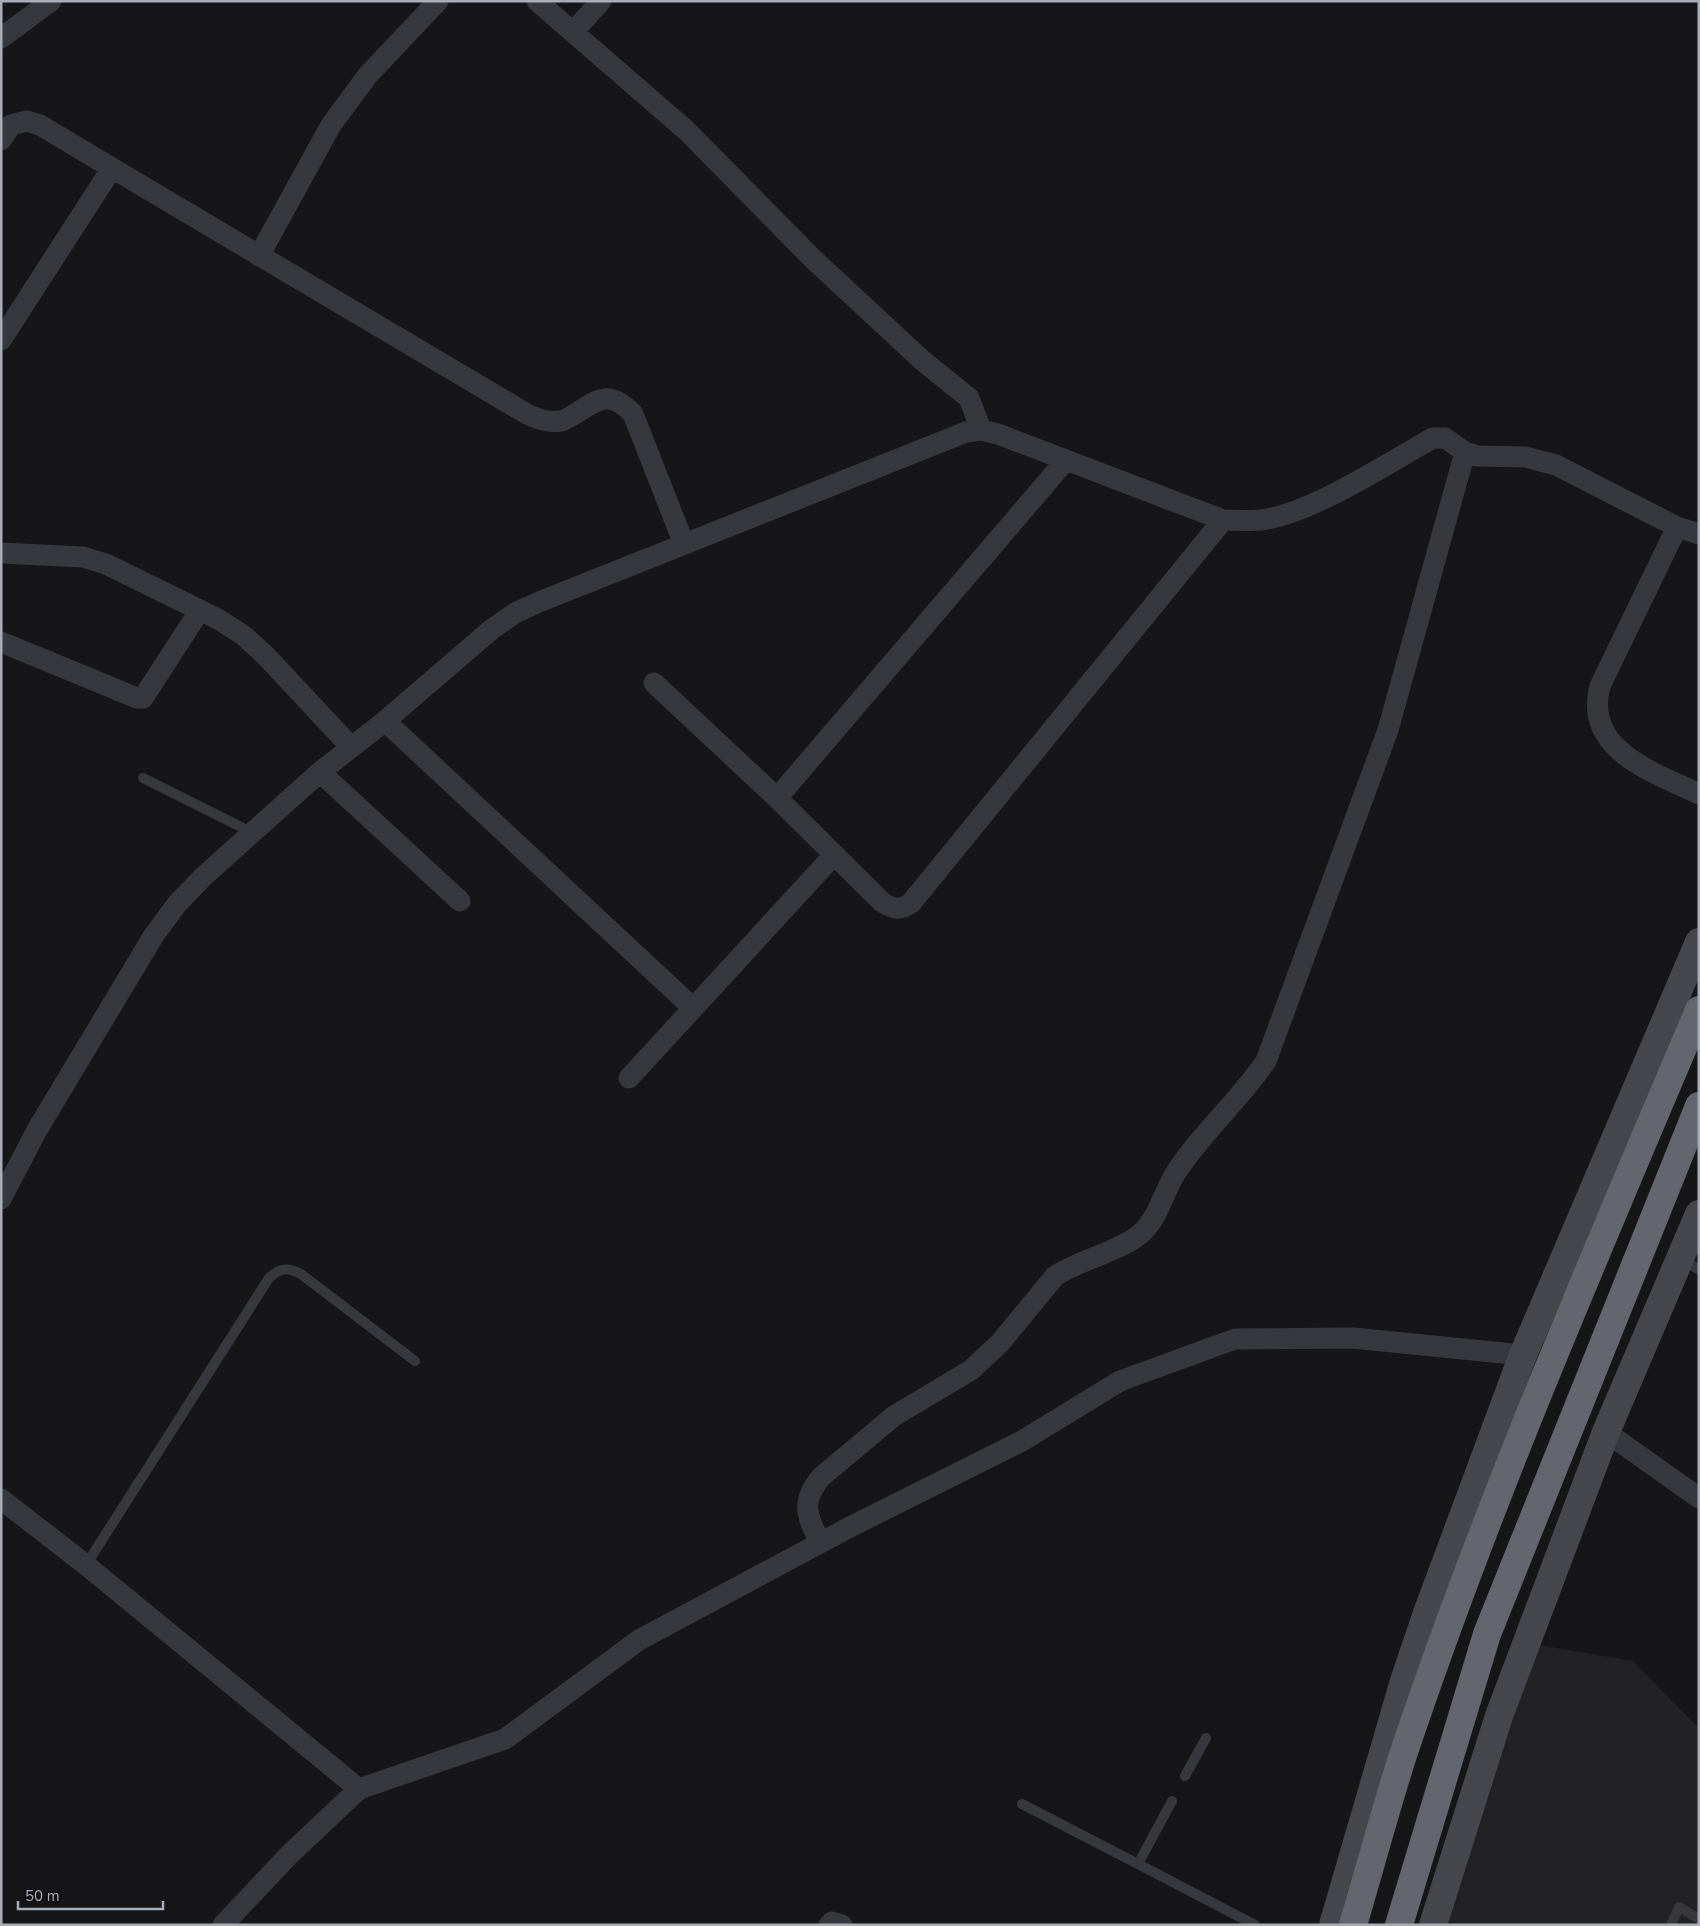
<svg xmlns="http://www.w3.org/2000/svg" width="1700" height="1926" font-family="'Nunito Sans',sans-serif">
	<rect width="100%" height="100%" fill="#161618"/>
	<path fill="#222225" d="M1533 1644 1633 1661 1699 1728V1925H1444Z"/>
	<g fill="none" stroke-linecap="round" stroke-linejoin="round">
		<path stroke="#37383d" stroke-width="10" d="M143 778 253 833
			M1681 1258 1699 1270
			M86 1565 269 1278C280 1268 287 1267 301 1274L415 1361
			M1185 1776 1206 1738
			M1172 1801 1138 1864 1255 1925
			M1022 1804 1138 1864
			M1671 1925 1679 1907 1699 1919"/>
		<path stroke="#37383d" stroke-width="21" d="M537 1 687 131 812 258 923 361 969 398 981 430
			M573 32 601 1
			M1 38 51 1
			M1 140 11 125 27 121 40 125 112 168
			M259 256 331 125 368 75 438 1
			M1 340 112 168 527 414C538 419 548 423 561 421 566 420 571 416 575 414 599 398 610 390 633 414L684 544
			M1677 527 1600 686C1583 750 1653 772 1699 794
			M1 553 83 557 106 564 218 619 243 635 265 655 351 747
			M1 642 137 698H143L200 610
			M654 683 777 798 882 902C893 909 899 911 911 903L1223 520
			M385 721 693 1008
			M320 772 460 901
			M777 798 1066 460
			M629 1078 834 855
			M1 1199 37 1130 154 935 177 904 203 877 320 772 385 721 492 629 515 613 539 602 966 432 981 430 998 434 1223 520C1235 520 1248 521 1261 520 1311 514 1388 463 1433 438H1445L1465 452 1478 456 1525 457 1556 465 1677 527 1699 534
			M1606 1432 1699 1498
			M1 1499 86 1565 359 1789
			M820 1543C807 1515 800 1503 821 1477L894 1416 971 1370 1000 1343 1055 1276C1080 1260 1111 1254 1135 1238 1157 1224 1162 1195 1175 1174 1201 1133 1239 1101 1266 1061L1388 730 1465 452
			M223 1925 289 1855 359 1789 505 1739 639 1640 848 1528 1022 1441 1120 1381 1235 1339 1353 1338 1523 1355
			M829 1925 832 1922 842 1925"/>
		<path stroke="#45474d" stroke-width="28" d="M1333 1925 1404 1681 1427 1613 1523 1355 1699 942
			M1433 1925 1499 1716 1606 1432 1699 1214"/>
		<path stroke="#63666e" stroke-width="28" d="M1353 1925C1370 1868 1385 1811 1403 1755 1488 1501 1595 1256 1699 1010
			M1399 1925 1487 1634 1699 1106"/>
	</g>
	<rect width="1700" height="1926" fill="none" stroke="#a8adb8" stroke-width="5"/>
	<path d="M18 1901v8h145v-8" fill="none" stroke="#a8adb8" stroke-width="2.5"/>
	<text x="25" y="1901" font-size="15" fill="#a8adb8" stroke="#111113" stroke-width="4" paint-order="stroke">50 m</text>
</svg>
